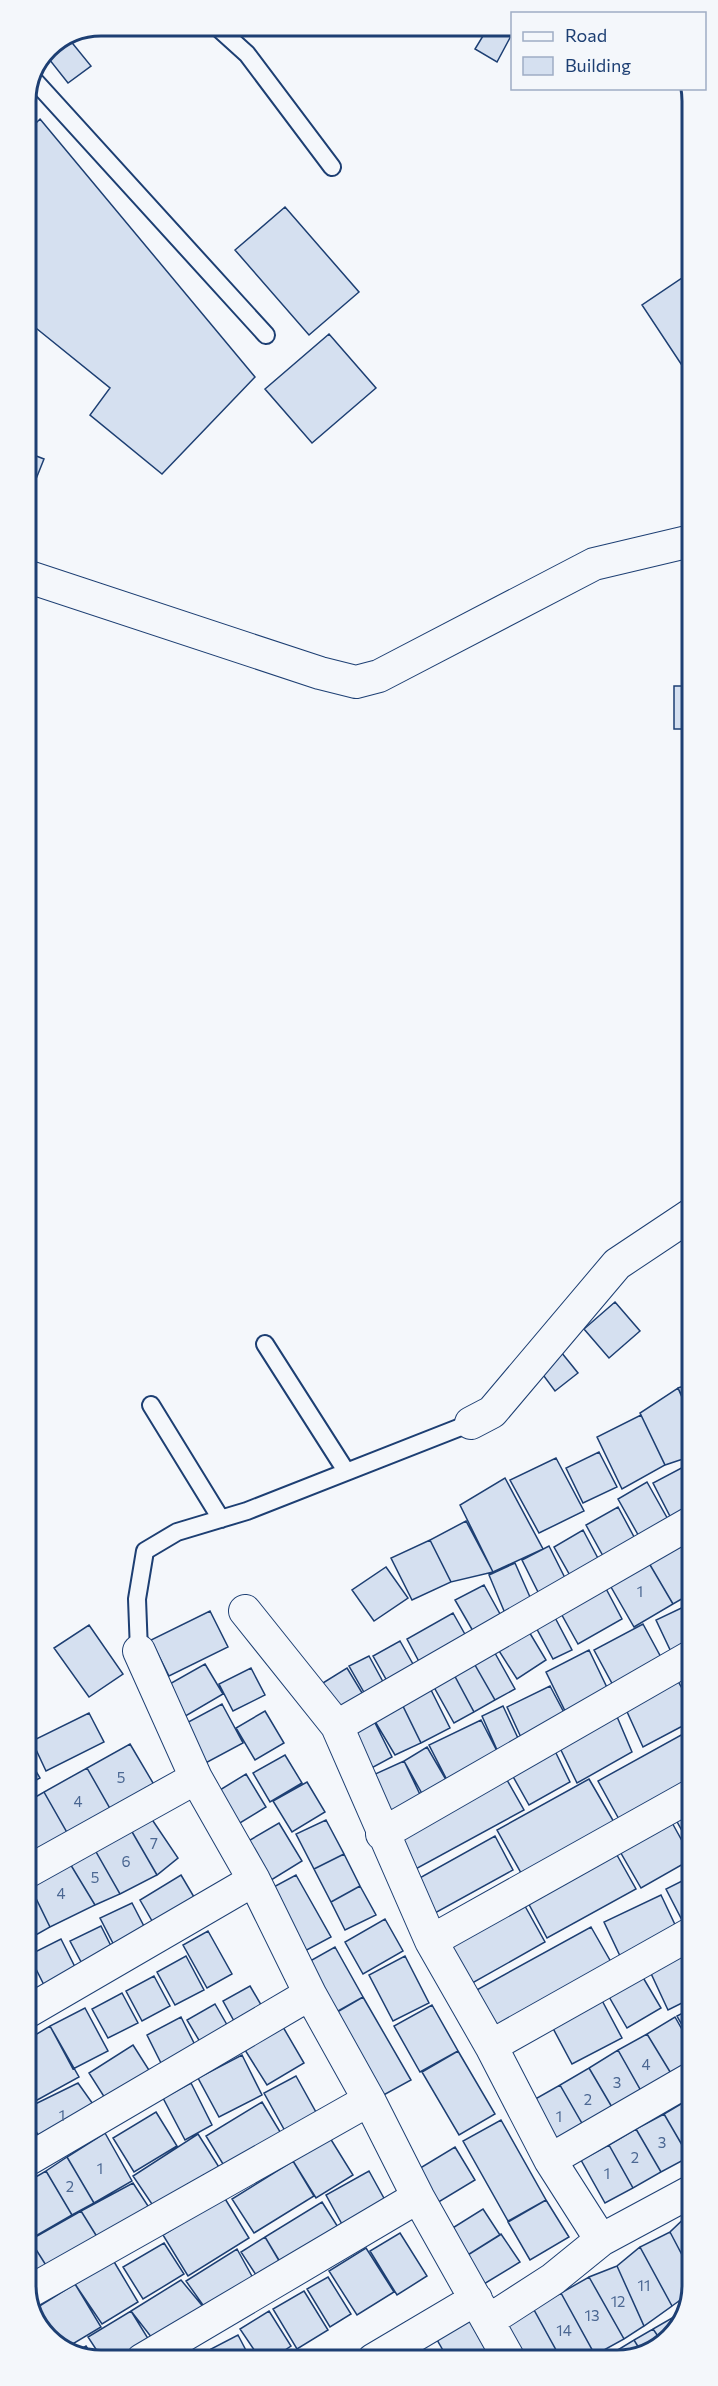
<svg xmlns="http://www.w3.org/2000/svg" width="718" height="2386" font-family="Commissioner,sans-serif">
	<rect width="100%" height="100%" fill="#f4f7fb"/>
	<path fill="#d5e0f0" stroke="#1d3f73" stroke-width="1.5" d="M489 26H499L512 34 497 62 475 49Z
		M69 39 91 66 68 83 45 54 48 47Z
		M40 119 255 377 162 474 90 415 110 388 26 320V133Z
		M285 207 359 292 309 335 235 250Z
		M691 272V379L642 305Z
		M329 334 376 388 312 443 265 389Z
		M26 452 44 459 26 504Z
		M674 686H691V729H674Z
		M615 1302 640 1331 609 1358 584 1329Z
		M557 1347 578 1373 555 1391 535 1364Z
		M692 1383V1415L678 1388Z
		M678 1388 692 1421V1456L665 1465 640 1413Z
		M641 1415 665 1465 622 1489 597 1437Z
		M599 1452 617 1487 583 1503 566 1468Z
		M556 1458 584 1511 539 1533 510 1480Z
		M689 1464 692 1470V1517L675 1526 653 1483Z
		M505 1478 543 1549 493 1572 460 1505Z
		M647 1482 670 1523 641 1540 618 1499Z
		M618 1507 640 1548 608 1565 586 1525Z
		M466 1521 493 1572 451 1582 430 1540Z
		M583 1530 601 1564 572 1579 554 1547Z
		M686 1535 692 1545V1593L673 1604 646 1558Z
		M430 1540 451 1582 412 1600 391 1558Z
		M549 1546 569 1586 542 1600 522 1560Z
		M646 1558 673 1604 634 1627 607 1580Z
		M515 1563 534 1606 507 1618 489 1575Z
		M386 1567 408 1598 374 1621 352 1590Z
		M603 1583 622 1619 578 1644 558 1608Z
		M484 1585 505 1623 477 1638 455 1600Z
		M692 1603V1645L673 1656 656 1620Z
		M551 1610 572 1650 553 1659 532 1620Z
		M210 1611 228 1647 169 1676 151 1640Z
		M453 1613 471 1645 424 1671 407 1639Z
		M643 1624 663 1661 614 1687 594 1650Z
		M89 1625 123 1674 89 1697 54 1648Z
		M525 1625 546 1660 517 1679 494 1643Z
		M400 1641 418 1673 391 1688 373 1656Z
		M491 1646 515 1689 495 1700 471 1658Z
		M589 1650 612 1698 569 1719 546 1672Z
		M369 1656 388 1691 369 1701 349 1666Z
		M471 1658 495 1700 474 1712 451 1669Z
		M205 1664 223 1694 177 1721 159 1690Z
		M251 1668 265 1695 233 1711 219 1684Z
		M347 1668 367 1701 338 1719 318 1686Z
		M451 1669 474 1712 454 1723 430 1680Z
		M675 1676 692 1706V1721L643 1747 624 1705Z
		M428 1684 450 1728 421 1743 399 1698Z
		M550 1686 570 1724 525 1746 507 1707Z
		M399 1698 421 1743 395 1755 370 1713Z
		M222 1704 243 1743 200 1766 179 1727Z
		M503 1706 524 1751 502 1761 482 1716Z
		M265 1711 284 1743 255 1760 236 1728Z
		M615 1712 632 1752 577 1783 559 1746Z
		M89 1713 104 1742 46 1771 32 1741Z
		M370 1713 392 1757 366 1771 344 1726Z
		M481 1720 500 1757 448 1782 429 1745Z
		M692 1729V1781L620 1821 598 1781Z
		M130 1744 156 1788 112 1812 87 1768Z
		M427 1747 449 1785 425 1799 404 1761Z
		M555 1751 570 1782 529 1805 511 1773Z
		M285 1755 302 1783 270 1802 253 1773Z
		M27 1756 40 1778 27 1785Z
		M404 1761 425 1805 384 1825 362 1780Z
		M87 1768 112 1812 69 1836 44 1792Z
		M503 1773 524 1810 412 1871 392 1835Z
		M246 1774 266 1807 235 1826 215 1793Z
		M589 1779 618 1829 525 1880 497 1830Z
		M307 1782 325 1812 292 1832 273 1801Z
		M44 1792 69 1836 27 1860V1802Z
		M692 1809V1849L675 1818Z
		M151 1818 178 1858 157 1875 131 1830Z
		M670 1819 692 1859 641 1888 618 1848Z
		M326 1820 344 1854 314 1869 296 1834Z
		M279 1823 302 1861 268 1882 245 1843Z
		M131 1830 157 1875 120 1894 95 1850Z
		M495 1836 513 1870 435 1913 416 1880Z
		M613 1848 636 1889 547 1938 525 1897Z
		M95 1850 120 1894 95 1905 69 1862Z
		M344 1854 360 1886 331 1902 314 1869Z
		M69 1862 95 1905 50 1927 28 1882Z
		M181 1875 197 1902 155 1926 140 1900Z
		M296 1875 331 1937 303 1952 268 1890Z
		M692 1876V1920L684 1924 666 1889Z
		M28 1882 50 1927 27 1940V1883Z
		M360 1886 376 1915 345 1930 331 1902Z
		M661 1895 678 1931 621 1958 604 1922Z
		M521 1899 545 1942 467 1986 442 1942Z
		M132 1903 149 1936 117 1951 100 1918Z
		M385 1919 403 1951 363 1974 345 1942Z
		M101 1926 117 1958 87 1973 70 1941Z
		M591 1927 615 1969 497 2034 473 1992Z
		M208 1931 232 1974 207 1988 183 1945Z
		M61 1939 77 1971 45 1987 29 1955Z
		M335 1947 363 1997 331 2015 303 1965Z
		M679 1951 692 1978V1998L668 2010 648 1967Z
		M186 1956 204 1990 175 2005 157 1972Z
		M405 1956 429 2003 393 2021 369 1975Z
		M638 1969 661 2008 627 2028 604 1988Z
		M27 1974 43 2001 27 2010Z
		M154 1976 170 2006 142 2021 126 1991Z
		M250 1986 267 2015 239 2030 223 2001Z
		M122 1993 138 2023 108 2038 92 2009Z
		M598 1993 622 2038 572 2064 548 2019Z
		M363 1997 411 2080 380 2097 332 2015Z
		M215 2004 230 2030 203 2047 187 2020Z
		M432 2005 458 2051 420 2072 394 2026Z
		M85 2008 108 2051 73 2069 50 2026Z
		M692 2008V2043L677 2016Z
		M181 2017 198 2051 164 2069 147 2035Z
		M675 2017 692 2047V2070L675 2080 647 2034Z
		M50 2026 79 2077 30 2104 27 2100V2040Z
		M283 2027 304 2063 267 2085 245 2050Z
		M647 2034 675 2080 645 2098 618 2050Z
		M133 2045 154 2078 110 2106 89 2073Z
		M618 2050 645 2098 616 2114 589 2068Z
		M458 2051 495 2114 459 2135 422 2072Z
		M242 2055 262 2095 219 2117 198 2078Z
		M589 2068 616 2114 587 2132 560 2085Z
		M296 2076 317 2114 285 2131 264 2093Z
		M78 2083 100 2114 45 2146 27 2117V2108Z
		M191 2083 212 2125 185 2140 163 2098Z
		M560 2085 587 2132 558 2149 530 2102Z
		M691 2098 692 2154 689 2157 664 2114Z
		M262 2102 282 2135 226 2169 206 2136Z
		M156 2112 177 2146 134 2172 113 2138Z
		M664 2114 689 2157 661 2172 636 2129Z
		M27 2117 45 2146 27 2157Z
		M501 2120 546 2200 508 2221 463 2141Z
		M636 2129 661 2172 633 2188 609 2145Z
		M105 2133 132 2181 94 2203 67 2157Z
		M198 2134 224 2175 160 2216 133 2176Z
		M330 2138 353 2175 316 2198 293 2161Z
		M609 2145 633 2188 605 2203 581 2160Z
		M455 2147 475 2180 432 2206 412 2173Z
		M67 2157 94 2203 72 2215 46 2171Z
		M293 2161 314 2196 254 2233 232 2199Z
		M46 2171 72 2215 27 2241V2182Z
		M369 2171 391 2211 348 2235 326 2195Z
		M133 2183 150 2209 99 2240 81 2211Z
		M224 2197 249 2238 188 2276 163 2235Z
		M546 2200 569 2237 530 2260 508 2222Z
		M322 2202 343 2235 285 2271 265 2237Z
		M483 2209 500 2235 468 2255 451 2229Z
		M81 2211 99 2240 49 2270 30 2240Z
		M692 2211V2274L670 2232Z
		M670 2232 692 2274 690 2293 672 2306 640 2247Z
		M400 2233 427 2276 397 2295 370 2251Z
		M501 2234 520 2262 484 2284 466 2256Z
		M265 2237 285 2270 262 2284 241 2252Z
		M30 2240 49 2270 27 2284V2242Z
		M164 2243 184 2274 143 2299 123 2267Z
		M640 2247 672 2306 644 2326 617 2266Z
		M366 2248 394 2292 357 2315 329 2271Z
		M237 2249 259 2289 210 2315 186 2281Z
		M113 2260 138 2302 102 2324 75 2284Z
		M617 2266 644 2326 624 2339 589 2277Z
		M328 2277 351 2314 330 2327 307 2289Z
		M589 2277 624 2339 595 2355 561 2293Z
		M181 2280 210 2315 159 2347 131 2311Z
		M75 2284 101 2327 66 2348 51 2342 33 2310Z
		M304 2291 328 2330 297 2349 273 2309Z
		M561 2293 595 2355 587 2359H561L533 2308Z
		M533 2308 561 2359H525L505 2323Z
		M471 2310 495 2353 483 2359H448L432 2331Z
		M131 2311 152 2345 128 2360H103L88 2337Z
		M269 2311 291 2346 270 2360H261L240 2329Z
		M672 2318 677 2326 674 2335 662 2342 653 2329Z
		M653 2329 662 2342 642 2353 634 2340Z
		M238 2335 251 2360H217L211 2349Z
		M634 2340 642 2353 632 2359H621L616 2351Z
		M86 2346 95 2360 76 2352Z"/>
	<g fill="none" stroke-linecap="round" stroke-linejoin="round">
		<defs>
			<path id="service" d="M216 26 247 54 332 167
				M34 80 266 335
				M265 1344 346 1471
				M151 1405 221 1519
				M139 1651 137 1599 145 1551 177 1532 247 1511 471 1423"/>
			<path id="minor" d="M26 576 320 673 356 682 379 676 594 564 691 541
				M471 1423 492 1412 617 1264 692 1214
				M245 1611 337 1726 431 1941 491 2046 550 2160 601 2240
				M139 1651 196 1778 254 1880 310 1994 369 2100 418 2197 509 2359
				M337 1726 692 1522
				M382 1834 692 1656
				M27 1872 196 1778
				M431 1941 692 1795
				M27 2012 254 1880
				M491 2046 692 1933
				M27 2160 310 1994
				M550 2160 692 2078
				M27 2293 369 2100
				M488 2321 553 2279 601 2240 692 2191
				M142 2360 418 2197
				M373 2360 476 2299"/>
		</defs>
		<use href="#service" stroke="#1d3f73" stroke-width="20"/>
		<use href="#minor" stroke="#1d3f73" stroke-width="34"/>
		<use href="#service" stroke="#f4f7fb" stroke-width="16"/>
		<use href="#minor" stroke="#f4f7fb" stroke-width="32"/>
	</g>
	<g text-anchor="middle" stroke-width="4.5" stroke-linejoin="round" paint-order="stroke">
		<g font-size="15" fill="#4b6792">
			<text x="640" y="1597">1</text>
			<text x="121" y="1783">5</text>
			<text x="78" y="1807">4</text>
			<text x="154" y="1849">7</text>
			<text x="126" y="1867">6</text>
			<text x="95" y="1883">5</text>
			<text x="61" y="1899">4</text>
			<text x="646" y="2070">4</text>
			<text x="617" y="2088">3</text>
			<text x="588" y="2105">2</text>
			<text x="62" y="2121">1</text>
			<text x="559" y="2122">1</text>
			<text x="662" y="2148">3</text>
			<text x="635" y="2163">2</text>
			<text x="100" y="2174">1</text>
			<text x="607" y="2179">1</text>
			<text x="70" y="2192">2</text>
			<text x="644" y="2291">11</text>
			<text x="618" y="2307">12</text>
			<text x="592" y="2321">13</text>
			<text x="564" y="2336">14</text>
		</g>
	</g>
	<path d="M0 0H718V2386H0ZM101 36H617A65 65 0 0 1 682 101V2285A65 65 0 0 1 617 2350H101A65 65 0 0 1 36 2285V101A65 65 0 0 1 101 36Z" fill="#f4f7fb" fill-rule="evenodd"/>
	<path fill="none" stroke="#1d3f73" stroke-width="3" d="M101 36H617A65 65 0 0 1 682 101V2285A65 65 0 0 1 617 2350H101A65 65 0 0 1 36 2285V101A65 65 0 0 1 101 36Z"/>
	<rect x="511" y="12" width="195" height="78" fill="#f4f7fb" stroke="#9eadc5" stroke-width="1.5"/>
	<rect x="523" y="32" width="30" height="9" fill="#f4f7fb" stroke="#9eadc5" stroke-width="1.5"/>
	<text x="565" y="42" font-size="18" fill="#1d3f73">Road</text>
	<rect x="523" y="57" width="30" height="18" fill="#d5e0f0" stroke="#9eadc5" stroke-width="1.5"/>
	<text x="565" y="72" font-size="18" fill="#1d3f73">Building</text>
</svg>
